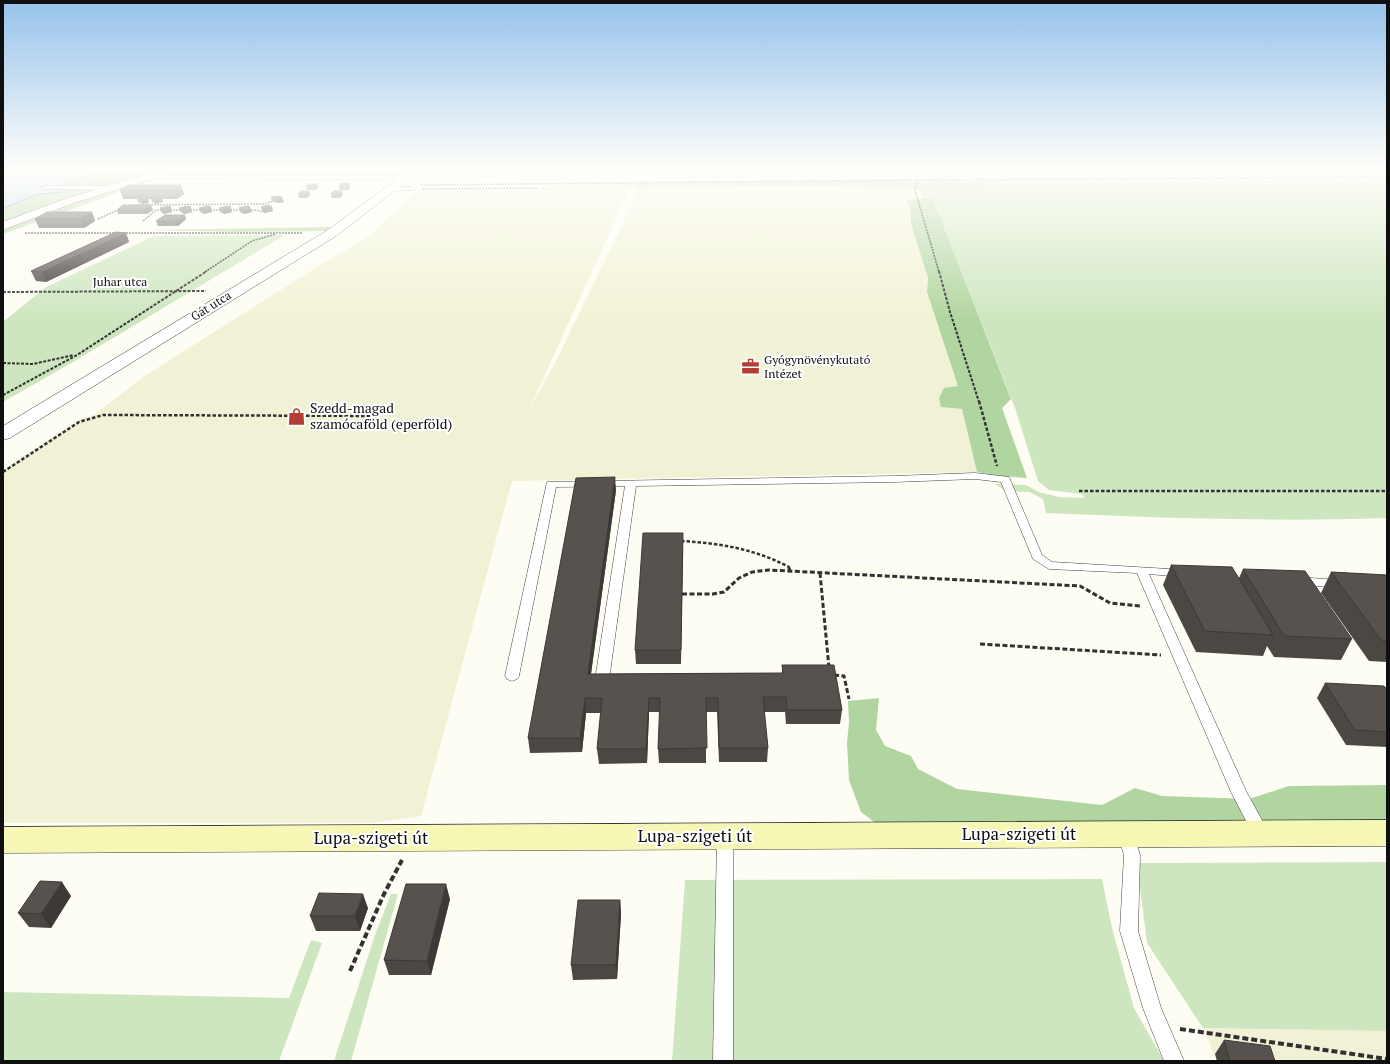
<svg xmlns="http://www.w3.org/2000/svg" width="1390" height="1064" font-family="'PT Serif',serif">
	<rect width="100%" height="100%" fill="#fefdf3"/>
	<path fill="#f1f2d5" d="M484 171H898L901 177 507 179 477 178 466 173Z
		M910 171H1387V176L912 178Z
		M631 185 529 410 556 361 622 225 638 189 647 187 825 186 909 188 916 199 907 200 911 212V224L928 278 927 292 958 386 942 407 962 409 977 472 512 481 421 816 372 823H3V470L78 421 95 414 143 377 328 260 368 237 414 193 420 190H539L546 186Z
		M1203 1028 1387 1031V1061H1217Z"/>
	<path fill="#cee6bf" d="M1387 179V518C1274 522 1160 518 1046 513L1043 499 1029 492 1006 491 995 484 1026 485 1039 492 1059 497 1084 498 1082 494 1049 490 1038 481 1015 408 933 199 923 198 919 189 942 190 995 188 984 182 938 181 923 183 914 181Z
		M285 235 73 362 3 402V322L46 287 154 236Z
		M1387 862V1031L1203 1028 1147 943 1137 863Z
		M1102 879 1112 928 1134 1008 1164 1061H672L685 880Z
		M391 894H398L351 1061H334L375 935Z
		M311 940 322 943 279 1061H3V992L289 998Z"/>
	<path fill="#b1d5a0" d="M100 171H412L405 178 161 177 3 234V208L39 194 64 192 65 183Z
		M768 179 795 181 797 183 804 180H906L923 183 938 181 984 182 996 189 942 190 825 186 647 187 638 189 631 185H616L620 182 736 181 759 182Z
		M923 198 933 199 1011 399 1002 408 1027 478 999 476 977 472 962 409 941 407 939 398 944 388 958 386 927 292 928 278 911 224V212L907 200Z
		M334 227 329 231 234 232 148 230Z
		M879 698 876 730 885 746 911 756 918 769 957 789 1102 805 1135 788 1162 796 1249 799 1289 786 1387 785V822L877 824 861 812 849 780 847 742 849 723 848 701Z"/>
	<path fill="#bcd6f0" stroke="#4a82c0" d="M3 171H100L66 183 70 188 64 192 39 194 3 208Z"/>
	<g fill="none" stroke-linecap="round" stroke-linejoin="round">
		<defs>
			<path id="lane" d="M151 175 405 176 408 178 405 180 153 178 150 176Z
				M43 186H109L112 188 109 190 45 189 43 188Z
				M411 187 413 188V190L392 191 389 189 392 187Z
				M975 473 1009 477 1042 555 1052 562 1186 570 1188 573 1186 576 1182 577 1149 574 1246 791 1269 833 1267 838 1261 840 1255 838 1231 792 1137 573 1049 569 1033 559 1001 482 975 479 894 482 636 486 609 680 607 683 602 685 597 683 595 680 625 486 556 487 519 676 517 679 512 681 507 679 505 676 547 482 894 476Z
				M1297 577 1340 580 1344 581 1346 584 1344 587 1340 588 1293 584 1291 581 1293 578Z
				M1126 828 1132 830 1140 855 1138 931 1161 1008 1184 1061H1164L1143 1008 1120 931 1124 855 1118 835 1120 830Z
				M725 829 731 831 733 836V1061H713L717 836 719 831Z"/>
			<path id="street" d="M160 171 163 174 162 176 76 202 3 230V222L68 198 154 172Z
				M408 171H420L336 236 10 438 3 440V426L328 230Z"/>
			<path id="secondary" d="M1387 820V846L3 853V827Z"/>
		</defs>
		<use href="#lane" stroke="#424242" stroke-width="1"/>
		<use href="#street" stroke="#424242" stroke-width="1"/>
		<use href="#secondary" stroke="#313131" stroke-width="1"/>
		<path stroke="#313131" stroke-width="1.5" stroke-dasharray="2 1" stroke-linecap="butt" d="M429 172H442
			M440 172 466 173 484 171
			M910 180 1387 177
			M918 180 915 190 939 272
			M421 185 910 180 908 171
			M422 189 537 188
			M130 205 263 204 273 201
			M170 210H183
			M190 210H203
			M210 210H223
			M230 210H243
			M248 210H257L261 212
			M98 219 120 209
			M143 221 156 210H163
			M25 233H116
			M123 233H302
			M205 272 252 241 276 234"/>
		<path stroke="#313131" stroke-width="2" stroke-dasharray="3 1.5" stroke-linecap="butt" d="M939 271 950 312 979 402
			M3 292 206 291
			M3 363 33 364 74 355
			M3 395 77 355 207 271"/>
		<path stroke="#313131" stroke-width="2.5" stroke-dasharray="3.5 2" stroke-linecap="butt" d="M979 401 997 466
			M3 472 79 422 103 415 378 416
			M1079 491H1387
			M681 541C719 543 755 549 789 567V569"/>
		<path stroke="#313131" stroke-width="3" stroke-dasharray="5 2.5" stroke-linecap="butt" d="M789 568 790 572
			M820 573 829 668
			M682 594H713L724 592 739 578 752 572 769 570 1080 586 1110 603 1141 606
			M980 644 1161 655
			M834 675 844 676 849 699"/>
		<path stroke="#313131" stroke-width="4" stroke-dasharray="6 3" stroke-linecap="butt" d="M350 971 384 894 402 860
			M1180 1029 1387 1059"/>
		<use href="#lane" fill="#fff" fill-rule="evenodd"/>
		<use href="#street" fill="#fff" fill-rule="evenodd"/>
		<use href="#secondary" fill="#f6f7b5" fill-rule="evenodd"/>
	</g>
	<path fill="#4b4742" d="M349 183 350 188 348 190H340L339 186Z
		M317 184 318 188 315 190H307L306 186Z
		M181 185 184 194 177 199H162L163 202 156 204 152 202 151 199H148L149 203 143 204 138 202 137 199H123L120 190Z
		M309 191 310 195 307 198H299L298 194Z
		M334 191 343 195 340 198H332L331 194Z
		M271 197 284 202 277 203 272 201Z
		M171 207 172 212 164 214 161 212 160 208Z
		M211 207 212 212 204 214 200 212 199 208Z
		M261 207 273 211 265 213 262 212Z
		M179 208 192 212 184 214 181 212Z
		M219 208 232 212 224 214 220 212Z
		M239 208 252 212 244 214 240 212Z
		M117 210H153L147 214H118Z
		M92 212 95 221 84 228H39L35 219Z
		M186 219 178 226H158L156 221Z
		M126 233 129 242 46 282 36 281 31 271Z
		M616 490 591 674 782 673V665L842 710 840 724H786L785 712H764L768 748 767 762H719L717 712H706V763H659L658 749 660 712H649L647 763 599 764 597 749 601 713H586L582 752 530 753 528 738Z
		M683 546 681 664H636L635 650Z
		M1171 565 1239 578 1243 569 1352 639 1341 660 1274 657 1267 646 1263 656 1196 652 1163 585Z
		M1331 572 1387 575V662L1369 661 1321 593Z
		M1325 683 1387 690V747L1346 745 1317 698Z
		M71 896 51 928 29 927 18 913Z
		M450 899 431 975H389L384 960Z
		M620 900 621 914 617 979 573 980 571 965Z
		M368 908 360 931H316L310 916Z
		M1224 1040 1275 1061H1217L1215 1054Z"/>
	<path fill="#3d3936" d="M349 183 350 188 348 190 347 186Z
		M317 184 318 188 315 190 314 186Z
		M181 185 184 194 177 199 174 190Z
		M309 191 310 195 307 198 306 194Z
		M342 191 343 195 340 198 339 194Z
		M282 197 284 202 277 203 276 199Z
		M148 198 149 203 143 204 141 200Z
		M162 198 163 202 156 204 155 200Z
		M151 205 153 210 147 214 145 210Z
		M171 207 172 212 164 214 162 209Z
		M191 207 192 212 184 214 182 209Z
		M211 207 212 212 204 214 202 209Z
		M231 207 232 212 224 214 223 209Z
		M250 207 252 212 244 214 243 209Z
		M272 207 273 211 265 213 264 209Z
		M92 212 95 221 84 228 80 219Z
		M185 215 186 219 178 226 176 221Z
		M126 233 129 242 46 282 42 272Z
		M615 477 616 490 589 688 588 674Z
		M585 698 586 713 582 752 580 738Z
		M649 698V712L647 763 646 749Z
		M62 882 71 896 51 928 41 914Z
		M446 884 450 899 431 975 427 961Z
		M363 894 368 908 360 931 355 916Z
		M620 900 621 914 617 979 616 965Z"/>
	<path fill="#57524d" stroke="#3d3936" d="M341 183H349L347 186H339Z
		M309 184H317L314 186H306Z
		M128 185H181L174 190H120Z
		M301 191H309L306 194H298Z
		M334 191H342L339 194H331Z
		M144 196 148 198 141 200 137 197Z
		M158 196 162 198 155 200 150 197Z
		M278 196 282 197 276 199 271 197Z
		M123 205H151L145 210H117Z
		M268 205 272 207 264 209 261 207Z
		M168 206 171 207 162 209 160 208Z
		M187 206 191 207 182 209 179 208Z
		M207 206 211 207 202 209 199 208Z
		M227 206 231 207 223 209 219 208Z
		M247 206 250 207 243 209 239 208Z
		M47 212H92L80 219H35Z
		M165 215H185L176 221H156Z
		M116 232 126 233 42 272 31 271Z
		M615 477 588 674 783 673 782 665H834L842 710H787L786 697H763L768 748H719L718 698H706L707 748 658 749 660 698H649L646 749H597L602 698H585L580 738H528L576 478Z
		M643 533H683L681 650H635Z
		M1171 565 1232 567 1273 635 1205 631Z
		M1243 569 1305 571 1352 639 1284 636Z
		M1331 572 1387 575V641L1381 640Z
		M1325 683 1384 686 1387 690V732L1355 730Z
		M40 881 62 882 41 914 18 913Z
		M406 884H446L427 961 384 960Z
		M319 893 363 894 355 916H310Z
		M578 900H620L616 965H571Z
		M1224 1040 1270 1046 1275 1061H1230Z"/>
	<linearGradient id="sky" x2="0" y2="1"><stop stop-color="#96c2eb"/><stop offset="0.53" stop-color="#fffefa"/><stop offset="1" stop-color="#fffefa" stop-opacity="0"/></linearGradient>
	<rect width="1390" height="320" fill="url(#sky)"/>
	<defs>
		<symbol id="office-bare" viewBox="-9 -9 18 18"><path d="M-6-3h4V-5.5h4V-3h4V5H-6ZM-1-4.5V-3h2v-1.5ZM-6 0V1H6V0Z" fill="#b23e35" stroke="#fff" stroke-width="2.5" paint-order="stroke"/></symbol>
		<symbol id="shop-bare" viewBox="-9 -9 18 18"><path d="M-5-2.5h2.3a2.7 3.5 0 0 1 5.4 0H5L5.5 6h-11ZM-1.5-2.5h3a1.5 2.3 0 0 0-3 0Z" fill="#b23e35" stroke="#fff" stroke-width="2.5" paint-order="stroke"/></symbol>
	</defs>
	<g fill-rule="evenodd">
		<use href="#office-bare" x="738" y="354" width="25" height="25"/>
		<use href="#shop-bare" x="284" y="404" width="25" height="25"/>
	</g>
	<g text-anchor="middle" stroke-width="4" stroke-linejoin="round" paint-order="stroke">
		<g font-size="12" fill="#0f0f0f" stroke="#fff">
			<text x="120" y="286">Juhar utca</text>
			<text transform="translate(211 306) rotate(-32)" y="4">Gát utca</text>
		</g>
		<g font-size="12" fill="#0f0f0f" stroke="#fff" text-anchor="start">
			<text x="764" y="364">Gyógynövénykutató<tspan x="764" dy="14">Intézet</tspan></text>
		</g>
		<g font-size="14" fill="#0f0f0f" stroke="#fff" text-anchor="start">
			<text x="310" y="413">Szedd-magad<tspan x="310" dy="16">szamócaföld (eperföld)</tspan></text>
		</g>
		<g font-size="17" fill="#0f0f0f" stroke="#fff">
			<text x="1019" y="840">Lupa-szigeti út</text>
			<text x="695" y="842">Lupa-szigeti út</text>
			<text x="371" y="844">Lupa-szigeti út</text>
		</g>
	</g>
	<rect width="1390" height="1064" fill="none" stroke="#0f0f0f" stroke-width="8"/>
</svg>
